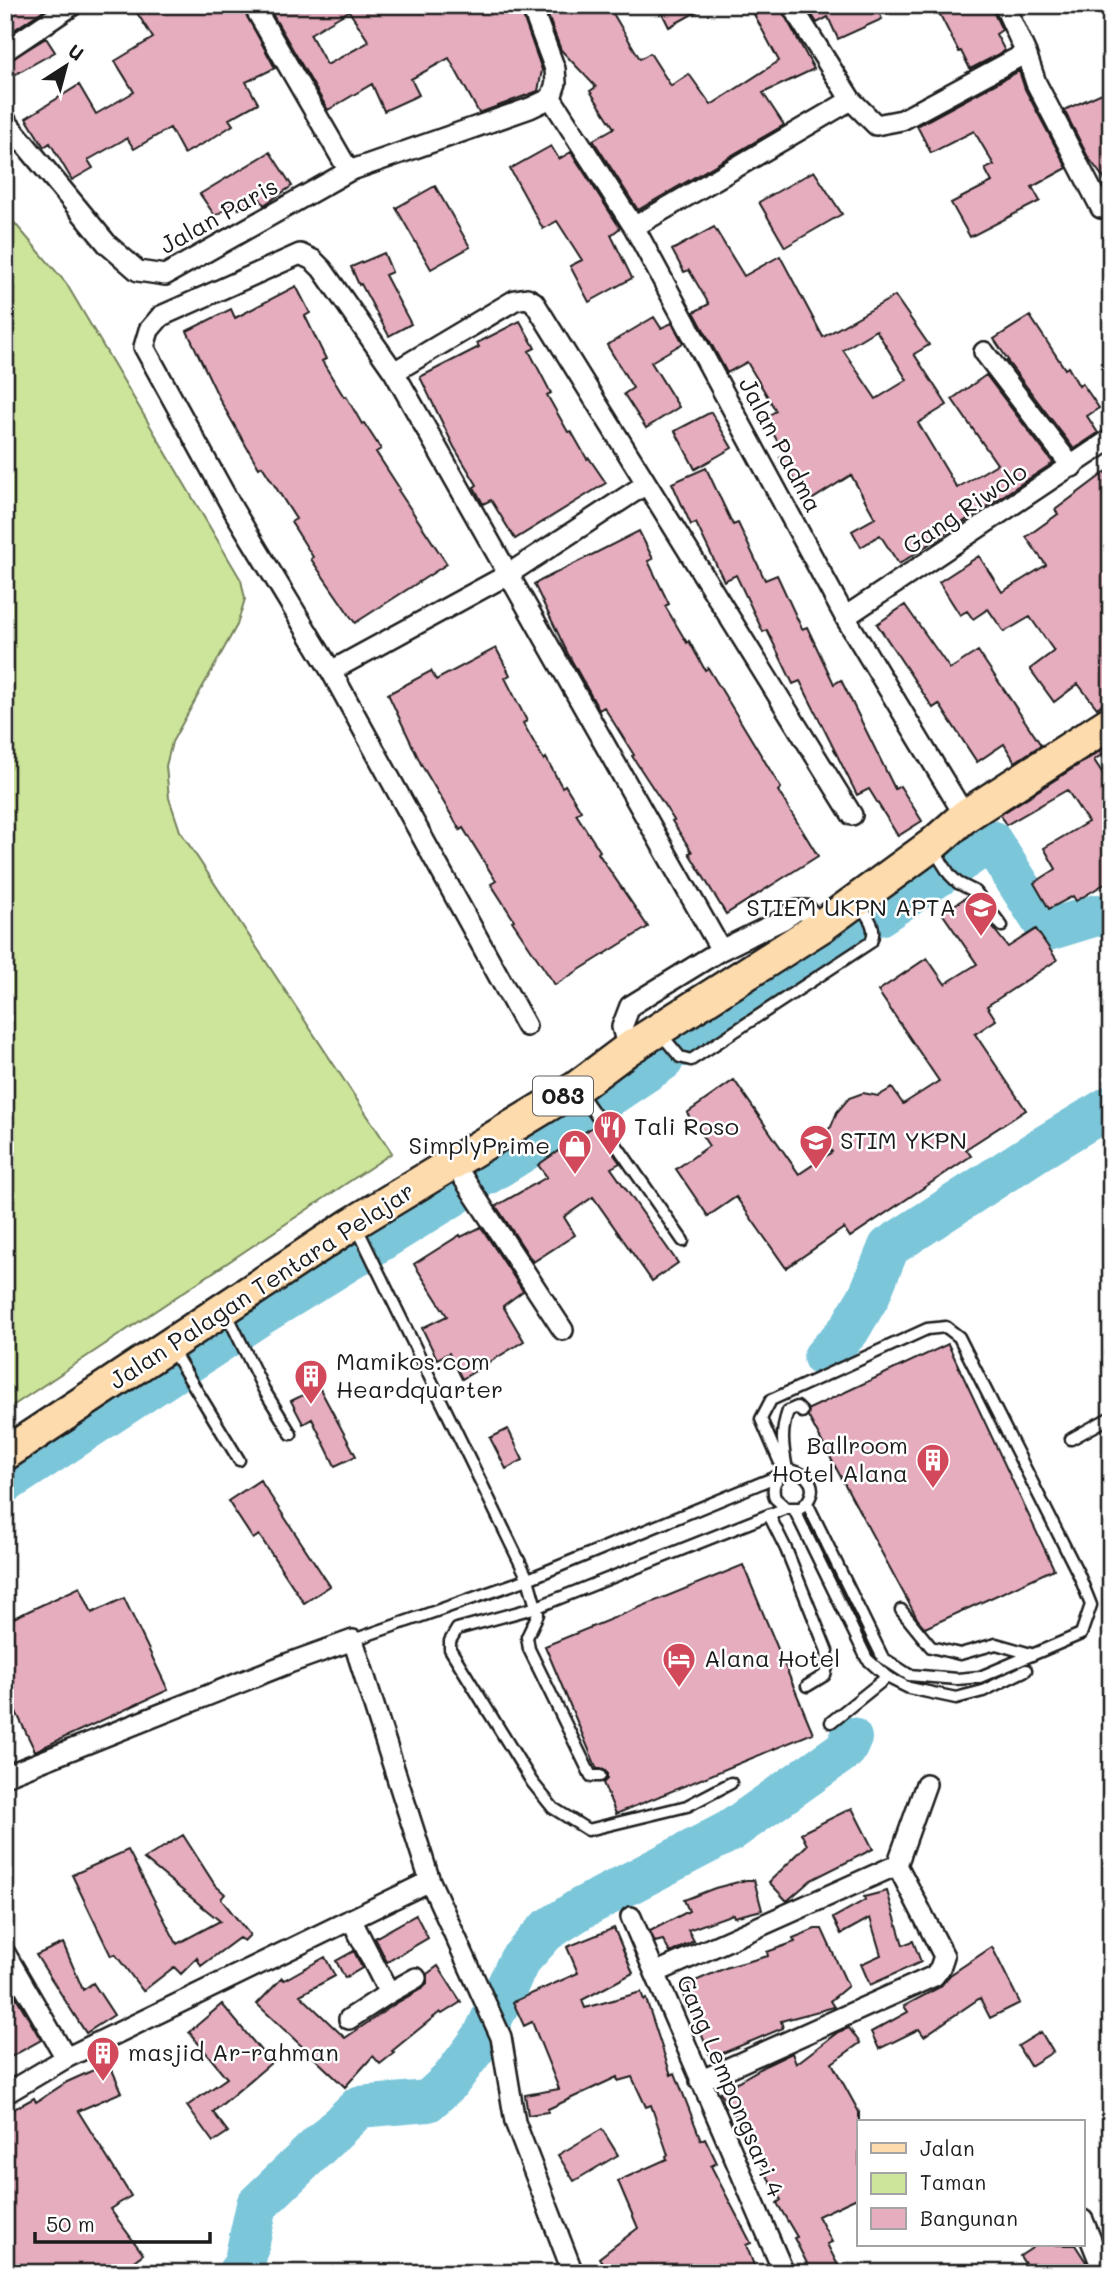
<svg xmlns="http://www.w3.org/2000/svg" width="1116" height="2278" font-family="Mali,sans-serif">
	<rect width="100%" height="100%" fill="#fff"/>
	<filter id="ink" filterUnits="userSpaceOnUse"><feTurbulence type="fractalNoise" baseFrequency=".0143" numOctaves="2"/><feDisplacementMap in="SourceGraphic" scale="14" xChannelSelector="R" yChannelSelector="G"/><feConvolveMatrix kernelMatrix="1 2 1 2 8 2 1 2 1" color-interpolation-filters="sRGB"/></filter>
	<g filter="url(#ink)">
		<path fill="#cce59b" stroke="#74805c" stroke-width="2" d="M5 212 66 283 241 580 245 599 237 625 172 742 166 766 169 798 180 831 392 1153 5 1411Z"/>
		<g fill="none" stroke-linecap="round" stroke-linejoin="round">
			<path stroke="#7bc6da" stroke-width="42" d="M879 915 991 841 1048 930 1097 915 1111 918
				M685 1046 858 930
				M600 1102 663 1060
				M485 1175 581 1115
				M824 1357 849 1330 869 1296 889 1247 1040 1149 1111 1106
				M5 1483 257 1317 459 1192
				M238 2273 244 2265 257 2205 359 2107 428 2101 450 2081 483 2037 519 1961 546 1931 580 1909 730 1831 846 1749 851 1738"/>
		</g>
		<path fill="#e6adbe" stroke="#1c1c1c" stroke-width="2" fill-rule="evenodd" d="M20 5H51L5 36V15Z
			M132 5H241L275 68 246 82 258 103 229 119 233 125 208 141 184 154 170 128 134 149 127 138 88 160 93 168 72 180 50 143 44 147 26 118 79 85 96 114 134 92 115 61 153 38Z
			M267 5H519L542 70 538 91 479 113 449 58 411 79 419 95 384 111 372 84 328 110ZM349 11 369 42 327 65 310 34Z
			M544 5H608L640 59 650 53 671 86 689 74 711 105 779 61 749 5H779L814 69 763 93 784 125 638 210 593 140 614 128 590 91 596 87 561 50Z
			M658 5H709L669 27Z
			M806 5H876L882 19 838 39 828 17 817 23Z
			M935 5H990L1002 30 996 34 1005 51 970 69 961 51 959 52Z
			M46 38 55 52 5 80V63Z
			M1019 71 1025 89 1067 168 1032 187 1040 201 970 237 951 203 992 182 985 169 994 165 974 131 931 153 917 126Z
			M1111 89V188L1088 157 1064 110Z
			M551 146 559 159 571 152 620 228 611 235 632 278 589 302 570 266 582 260 557 221 543 229 510 169Z
			M270 152 292 186 264 205 258 196 239 209 235 203 215 216 200 194Z
			M814 171 842 214 785 247 759 202Z
			M435 186 470 247 431 269 396 208Z
			M714 227 744 276 780 256 823 337 895 296 929 345 914 354 947 405 918 423 957 488 997 464 952 399 986 375 1053 463 899 564 880 535 861 547 852 531 875 518 851 475 808 502 780 458 785 454 764 418 776 411 747 362 727 373 694 312 709 304 689 270 684 272 672 250ZM876 330 907 380 876 399 843 350Z
			M384 253 392 272 385 275 411 324 389 336 361 284 359 285 351 267Z
			M296 286 310 313 305 316 326 359 322 361 344 397 346 396 362 424 364 423 381 449 376 452 400 489 398 490 447 564 355 623 311 559 313 557 291 522 296 519 262 466 259 468 249 451 221 402 187 331 231 309 235 318Z
			M1030 316 1065 369 1068 367 1079 386 1082 383 1099 408 1087 416 1098 433 1074 449 1007 361 1008 360 994 339Z
			M654 317 661 328 672 323 683 343 651 362 679 407 646 428 624 394 633 388 607 345Z
			M520 321 535 348 529 351 551 393 547 395 568 432 571 431 587 459 589 458 606 483 515 539 491 500 483 504 474 487 477 485 454 447 420 377 479 347 477 343Z
			M711 412 732 448 695 469 675 431Z
			M706 468 733 525 738 523 765 580 777 575 802 629 807 627 834 684 841 680 895 789 900 786 922 821 898 836 869 789 857 795 800 681 793 684 767 630 763 632 736 575 724 581 696 523 691 525 672 483Z
			M1111 468V697L1097 708 1078 684 1054 702 1030 669 1054 651 1030 617 1004 632 988 609 973 619 967 611 960 615 939 582 979 556 1002 592 1046 565 1026 537 1058 514 1055 510Z
			M639 531 653 559 648 561 669 604 665 606 687 643 689 641 705 670 708 668 724 694 781 788 778 791 818 856 726 914 689 853 692 852 672 821 674 820 632 756 634 755 604 707 599 710 568 654 534 584Z
			M905 605 950 669 978 651 1041 745 1015 762 1004 744 977 762 939 704 933 708 877 624Z
			M496 648 510 675 505 678 527 721 523 723 544 760 546 758 562 787 565 785 581 811 576 814 600 851 598 853 648 927 555 985 512 921 514 920 491 884 496 881 463 828 460 830 450 813 421 764 388 694 431 671 436 680Z
			M1108 746 1110 749 1094 760 1111 786V880L1076 901 1073 896 1049 909 1034 883 1056 869 1044 848 1088 822 1067 790 1006 825 1000 815Z
			M968 896 1008 947 1036 929 1057 960 987 1006 996 1020 975 1034 1026 1110 966 1149 971 1156 850 1237 844 1228 786 1268 736 1197 708 1216 676 1169 709 1146 687 1113 734 1080 799 1174 832 1152 821 1135 831 1127 837 1112 849 1098 863 1093 878 1096 892 1088 903 1104 939 1081 878 991 927 958 945 984 977 964 942 913Z
			M594 1126 620 1163 611 1168 678 1263 652 1281 593 1197 564 1217 575 1235 533 1262 496 1206 547 1177 538 1165Z
			M481 1227 523 1291 503 1306 524 1341 462 1379 449 1353 437 1359 422 1328 447 1316 414 1264 460 1235 461 1237Z
			M948 1344 1054 1569 925 1628 918 1620 808 1416 809 1409Z
			M319 1387 356 1456 335 1466 312 1419 303 1424 291 1401Z
			M508 1429 523 1460 506 1469 490 1438Z
			M260 1480 330 1586 304 1603 259 1535 253 1539 228 1501Z
			M743 1565 813 1733 616 1814 603 1783 607 1779V1773L603 1769H597L545 1646Z
			M80 1587 92 1613 124 1598 168 1690 35 1751 5 1689V1622Z
			M852 1808 873 1849 811 1880 787 1901 769 1882 807 1845 801 1833Z
			M183 1835 215 1885 225 1894 221 1899 250 1935 244 1941 239 1938 201 1966 197 1958 181 1974 174 1967 143 1991 115 1954 111 1956 72 1875 128 1850 177 1944 220 1921 144 1859Z
			M746 1880H754L762 1910 734 1917 733 1914 688 1930 694 1941 670 1953 663 1940 655 1942 650 1931 689 1911 684 1900 715 1888Z
			M887 1891 903 1945 913 1941 921 1962 870 1985 861 1964 881 1955 870 1918 841 1934 833 1918 865 1900 864 1897Z
			M416 1915 428 1938 387 1962 375 1938Z
			M614 1928 633 1973 582 2000 585 2008 641 1992 644 2000 646 1999 671 2075 675 2073 701 2140 705 2138 717 2163 711 2166 751 2243 746 2245 757 2273H610L599 2258 638 2228 618 2181 667 2159 666 2156 668 2155 651 2105 646 2107 632 2077 618 2081 617 2077 548 2109V2112L528 2115 525 2095 559 2089 532 2022 524 2026 513 2002 578 1973 567 1947Z
			M815 1929H822L848 1986 830 2001 834 2007 781 2021 783 2028 711 2058 691 2008 687 2009 681 1987 728 1967 768 1956 767 1952 795 1942 793 1938Z
			M63 1943 83 1990 93 1983 114 2015 86 2033 36 1955Z
			M992 1947 1020 2003 990 2018 980 1998 924 2036 919 2029 879 2049 871 2032 908 2012 904 2006 940 1987 950 1975Z
			M354 1951 362 1968 345 1978 336 1961Z
			M325 1957 335 1976 300 1995 345 2038 395 2004 423 1988 427 1984V1974L438 1966 461 2002 442 2014 440 2012 392 2051 394 2053 380 2064 373 2056 345 2087 257 2004 282 1978 284 1980Z
			M5 1978 41 2040 5 2060Z
			M222 2004 271 2063 213 2112 228 2132 213 2142 187 2106 227 2078 189 2032Z
			M849 2028 860 2043 832 2063 859 2112V2197L818 2216 832 2242 827 2244 842 2273H812L794 2238 797 2237 777 2203 781 2200 762 2167 767 2164 739 2115 736 2117 720 2092 767 2065 792 2053 796 2064 838 2032Z
			M1041 2032 1053 2052 1030 2066 1018 2046Z
			M109 2063 122 2092 78 2111 131 2196 110 2209 143 2254 118 2273H5V2114L34 2098 36 2102 67 2082Z
			M602 2129 618 2155 574 2181 558 2155Z
			M1037 2245H1075L1088 2265 1075 2273H1031L1020 2256Z"/>
		<g fill="none" stroke-linecap="round" stroke-linejoin="round">
			<defs>
				<path id="service" d="M934 850 950 875 958 883 976 892 1002 926
					M661 1034 680 1057 691 1060 871 942C878 927 867 916 859 903
					M579 1091 683 1241
					M355 1228 362 1238 528 1579 538 1614 527 1637 529 1649 591 1776H600
					M227 1314 264 1390 291 1434
					M172 1350 239 1460
					M1071 1439 1111 1417
					M787 1470C783 1447 780 1433 788 1411L797 1407 802 1412
					M784 1472 761 1419 771 1400 927 1329 946 1327 959 1337 1079 1575 1091 1605 1081 1634 980 1677 957 1679 909 1675 883 1658 807 1503
					M794 1509 867 1659 887 1677 909 1688 956 1698 983 1691 1026 1670
					M769 1515 786 1549 827 1651 828 1663 825 1675 807 1686
					M901 1610 931 1647 960 1654 996 1644 1031 1654
					M353 1640 528 1579 778 1476
					M831 1722 887 1677
					M731 1783 687 1806 588 1830 553 1808 532 1782 450 1649V1641L457 1629 537 1607 786 1508H801C822 1490 810 1472 787 1470 776 1478 771 1485 775 1498L786 1508"/>
				<path id="minor" d="M253 5 349 171
					M791 5 851 100 876 125 902 120 1026 53
					M1004 5 1026 53 1036 83 1101 208
					M5 51 73 5
					M551 98 634 227 845 617 965 816
					M5 120 108 245 138 271 165 275 349 171 530 108 551 98 556 83 555 69 531 5
					M634 227 851 100
					M984 352 1072 467
					M394 372 515 300 527 298 534 302 852 815
					M845 617 1111 439
					M331 671 507 575 646 484
					M526 1026 331 671 234 511 144 347 149 330 161 316 300 254 313 260 322 269 394 372 721 950
					M628 1049 622 1027 630 1006 721 950 782 920 797 910H806L820 927
					M454 1164 563 1330
					M5 1776 289 1663 353 1640 430 1881 501 2037 515 2122 573 2273
					M631 1917 784 2273
					M351 1919 389 1993 416 1978
					M5 1953 66 2058
					M655 1973 897 1865 926 1784
					M349 2019 389 1993
					M700 2081 934 1976 940 1968 944 1956 897 1865
					M5 2094 66 2058 430 1881
					M1083 2220 1104 2273"/>
				<path id="primary" d="M5 1454 352 1224 576 1088 628 1049 820 927 932 845 965 816 1111 722"/>
			</defs>
			<use href="#service" stroke="#1c1c1c" stroke-width="15"/>
			<use href="#minor" stroke="#1c1c1c" stroke-width="24"/>
			<use href="#primary" stroke="#1c1c1c" stroke-width="37"/>
			<use href="#service" stroke="#fff" stroke-width="10"/>
			<use href="#minor" stroke="#fff" stroke-width="19"/>
			<use href="#primary" stroke="#fedbac" stroke-width="32"/>
		</g>
	</g>
	<defs>
		<symbol id="university-pin" viewBox="-11 -11 22 30"><path d="M0 17L-7.5 6A9.5 9.5 0 1 1 7.5 6Z" fill="#d1495b" stroke="#fff"/><path d="M0-5L7-2L0 1L-7-2ZM-4 1L0 2.5L4 1V4Q0 6-4 4Z" fill="#fff"/></symbol>
		<symbol id="restaurant-pin" viewBox="-11 -11 22 30"><path d="M0 17L-7.5 6A9.5 9.5 0 1 1 7.5 6Z" fill="#d1495b" stroke="#fff"/><path d="M-5-6h1v4h1v-4h1v4h1v-4h1v5L-1.5 .5V6h-2V.5L-5-1ZM5-6V6H3V1.5H1.5Q1.5-4 5-6Z" fill="#fff"/></symbol>
		<symbol id="shop-pin" viewBox="-11 -11 22 30"><path d="M0 17L-7.5 6A9.5 9.5 0 1 1 7.5 6Z" fill="#d1495b" stroke="#fff"/><path d="M-5-2.5h2.3a2.7 3.5 0 0 1 5.4 0H5L5.5 6h-11ZM-1.5-2.5h3a1.5 2.3 0 0 0-3 0Z" fill="#fff"/></symbol>
		<symbol id="building-pin" viewBox="-11 -11 22 30"><path d="M0 17L-7.5 6A9.5 9.5 0 1 1 7.5 6Z" fill="#d1495b" stroke="#fff"/><path d="M-4-6H4V6H1V3H-1V6H-4ZM-2.5-4.3h1.7v1.8h-1.7ZM.8-4.3h1.7v1.8H.8ZM-2.5-1h1.7V.8h-1.7ZM.8-1h1.7V.8H.8Z" fill="#fff"/></symbol>
		<symbol id="hotel-pin" viewBox="-11 -11 22 30"><path d="M0 17L-7.5 6A9.5 9.5 0 1 1 7.5 6Z" fill="#d1495b" stroke="#fff"/><path d="M-6-4.5h1.5V1H6V5H4.5V3h-9V5H-6ZM-4 0a1.8 1.8 0 1 1 3.6 0ZM.5 0V-2.5h3Q6-2.5 6 0Z" fill="#fff"/></symbol>
	</defs>
	<g fill-rule="evenodd">
		<use href="#university-pin" x="962" y="889" width="38" height="52"/>
		<use href="#restaurant-pin" x="591" y="1108" width="38" height="52"/>
		<use href="#university-pin" x="797" y="1122" width="38" height="52"/>
		<use href="#shop-pin" x="556" y="1127" width="38" height="52"/>
		<use href="#building-pin" x="292" y="1357" width="38" height="52"/>
		<use href="#building-pin" x="914" y="1441" width="38" height="52"/>
		<use href="#hotel-pin" x="660" y="1640" width="38" height="52"/>
		<use href="#building-pin" x="84" y="2034" width="38" height="52"/>
	</g>
	<g text-anchor="middle" stroke-width="5" stroke-linejoin="round" paint-order="stroke">
		<rect fill="#fff" stroke="#606060" stroke-width="2" x="533" y="1076.5" width="60" height="39" rx="5"/>
		<g font-size="23" font-weight="bold" fill="#1c1c1c">
			<text x="563" y="1104">083</text>
		</g>
		<g font-size="24" fill="#1c1c1c" stroke="#fff">
			<text transform="translate(219 216) rotate(-29)" y="8">Jalan Paris</text>
			<text transform="translate(780 445) rotate(62)" y="8">Jalan Padma</text>
			<text transform="translate(965 509) rotate(-34)" y="8">Gang Riwolo</text>
			<text transform="translate(262 1286) rotate(-33)" y="8">Jalan Palagan Tentara Pelajar</text>
			<text transform="translate(730 2086) rotate(67)" y="8">Gang Lempongsari 4</text>
		</g>
		<g font-size="24" fill="#1c1c1c" stroke="#fff" text-anchor="start">
			<text x="956" y="916" text-anchor="end">STIEM UKPN APTA</text>
			<text x="634" y="1135">Tali Roso</text>
			<text x="840" y="1149">STIM YKPN</text>
			<text x="550" y="1154" text-anchor="end">SimplyPrime</text>
			<text x="336" y="1370">Mamikos.com<tspan x="336" dy="28">Heardquarter</tspan></text>
			<text x="908" y="1454" text-anchor="end">Ballroom<tspan x="908" dy="28">Hotel Alana</tspan></text>
			<text x="704" y="1667">Alana Hotel</text>
			<text x="128" y="2061">masjid Ar-rahman</text>
		</g>
	</g>
	<rect width="1116" height="2278" fill="none" stroke="#fff" stroke-width="28"/>
	<rect x="14" y="14" width="1088" height="2250" fill="none" stroke="#1c1c1c" stroke-width="2.5" filter="url(#ink)"/>
	<rect x="857" y="2120" width="228" height="126" fill="#ffffff" stroke="#a4a4a4" stroke-width="2"/>
	<rect x="871" y="2143" width="35" height="10" fill="#fedbac" stroke="#a4a4a4" stroke-width="2"/>
	<text x="920" y="2156" font-size="21" fill="#1c1c1c">Jalan</text>
	<rect x="871" y="2173" width="35" height="21" fill="#cce59b" stroke="#a4a4a4" stroke-width="2"/>
	<text x="920" y="2190" font-size="21" fill="#1c1c1c">Taman</text>
	<rect x="871" y="2208" width="35" height="21" fill="#e6adbe" stroke="#a4a4a4" stroke-width="2"/>
	<text x="920" y="2226" font-size="21" fill="#1c1c1c">Bangunan</text>
	<g transform="translate(66 66) rotate(36)" stroke="#ffffff" stroke-width="5" paint-order="stroke">
	<path d="M0-5L12 26L0 18L-12 26Z" fill="#1c1c1c"/>
	<text y="-10" font-size="19" font-weight="bold" text-anchor="middle" fill="#1c1c1c">U</text>
	</g>
	<path d="M35 2232v10h175v-10" fill="none" stroke="#1c1c1c" stroke-width="3.5"/>
	<text x="46" y="2232" font-size="21" fill="#1c1c1c" stroke="#ffffff" stroke-width="5" paint-order="stroke">50 m</text>
</svg>
